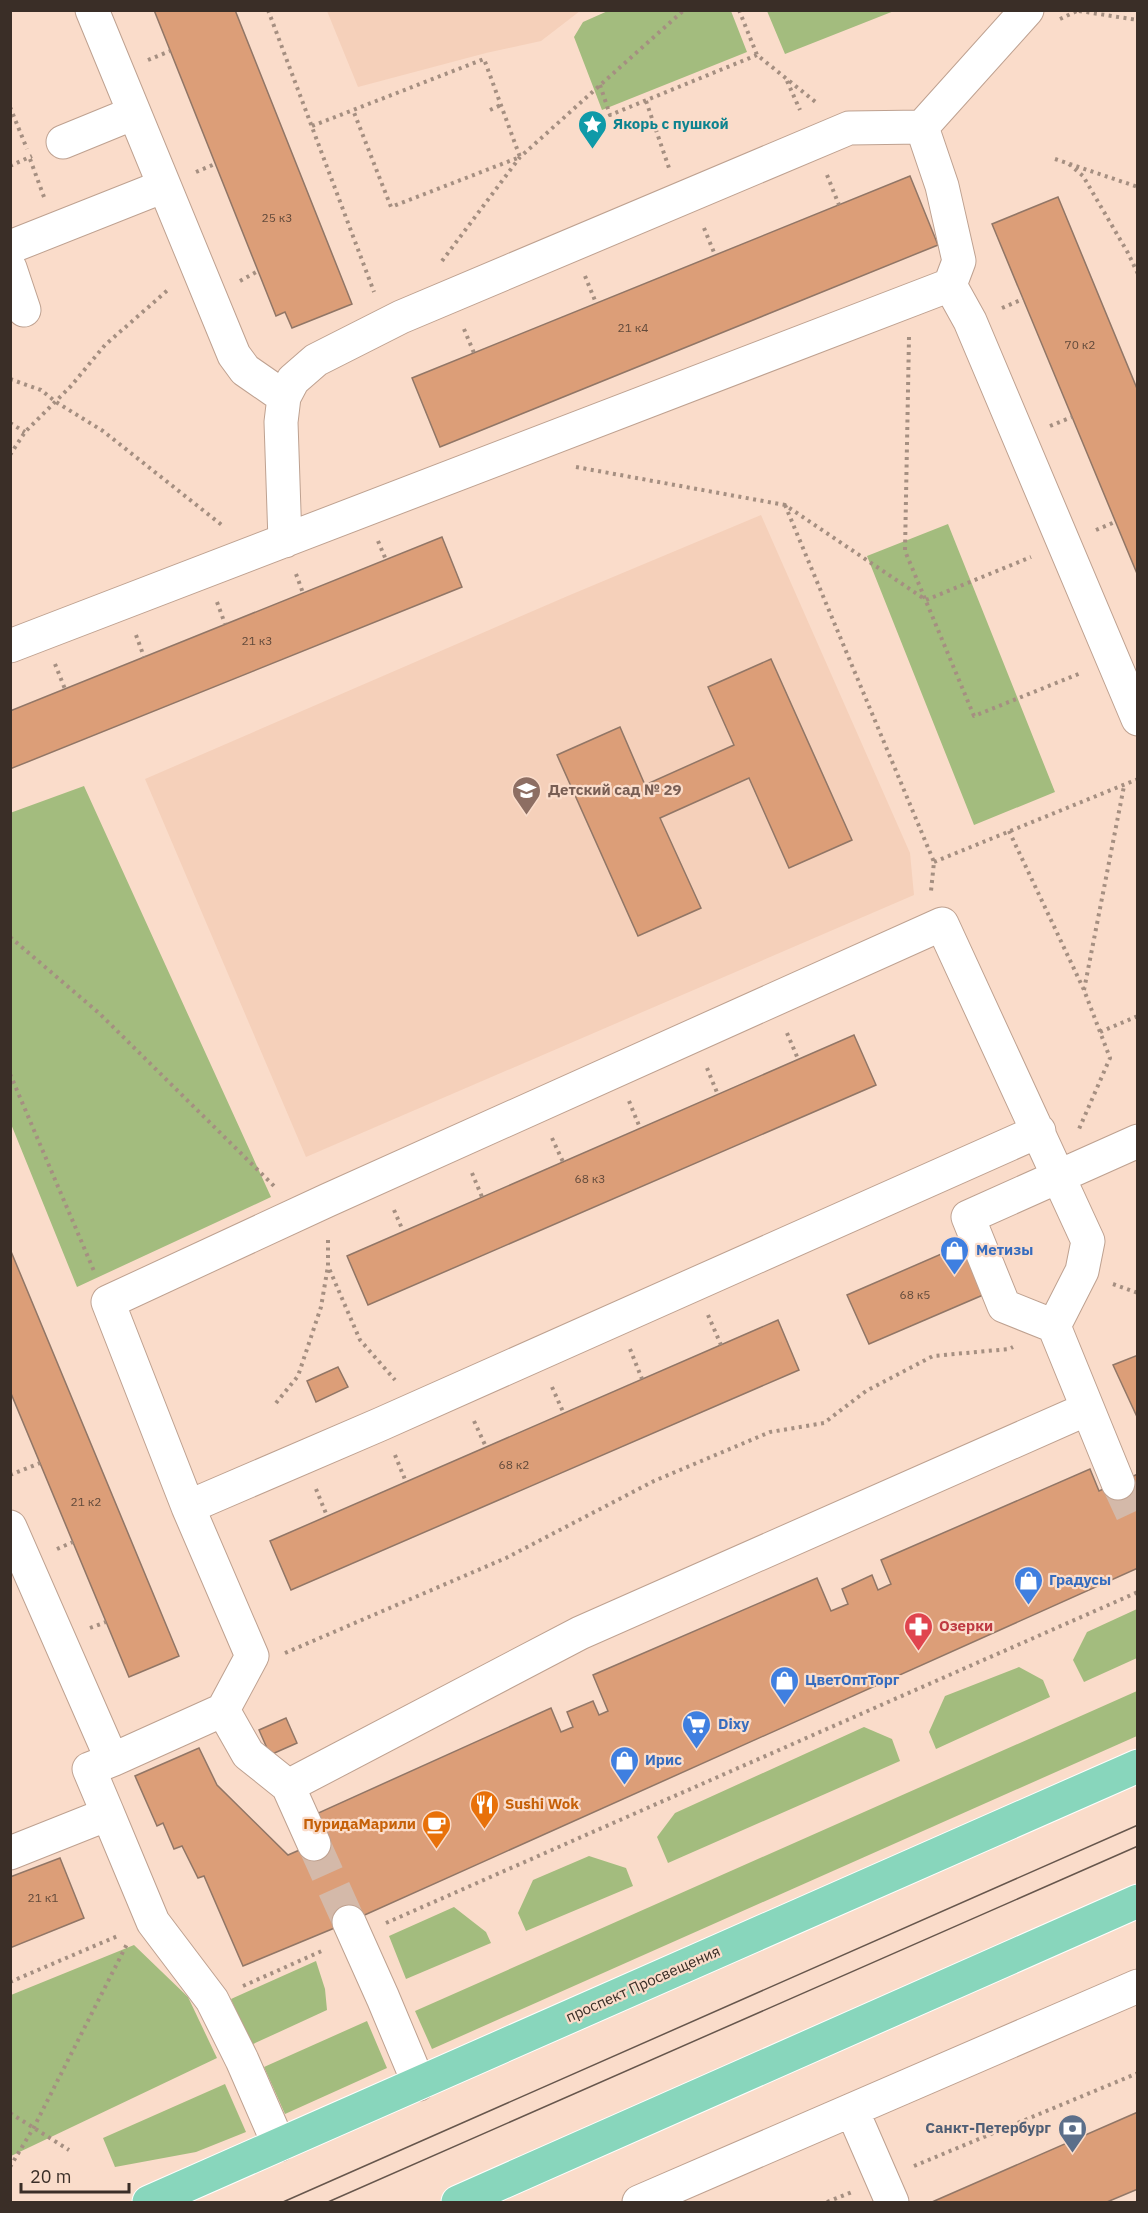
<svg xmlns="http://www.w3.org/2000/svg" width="1148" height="2213" font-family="'IBM Plex Sans',sans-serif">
	<rect width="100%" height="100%" fill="#fadcca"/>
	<path fill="#f5d0ba" d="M327 11H580L541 41 486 53 358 87Z
		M761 515 910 853 914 895 306 1157 145 779 570 595Z"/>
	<path fill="#a3bc7e" d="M610 10 731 11 747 52 602 110 574 37 583 22Z
		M767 11H894L785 54Z
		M948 524 1055 792 974 825 867 556Z
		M84 786 271 1197 77 1287 11 1124 10 813Z
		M1137 1609V1658L1084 1682 1073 1660 1087 1632Z
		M1019 1667 1043 1680 1050 1697 936 1749 929 1732 945 1696Z
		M1137 1691V1736L432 2049 415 2011Z
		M864 1727 892 1739 900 1761 668 1863 657 1837 675 1813Z
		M589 1856 626 1868 633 1886 526 1931 518 1913 533 1880Z
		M454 1907 486 1932 491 1943 406 1979 389 1936Z
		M134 1945 188 1997 217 2058 11 2156V1995Z
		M316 1961 325 1989 327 2010 251 2045 231 1999Z
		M367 2021 387 2068 285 2114 264 2067Z
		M225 2084 246 2132 196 2152 115 2167 103 2138Z"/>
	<path fill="#dc9e78" stroke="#917666" stroke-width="1.5" d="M154 10H235L352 304 292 328 285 312 276 316Z
		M910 176 938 245 440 447 412 378Z
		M1058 197 1138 391V576L992 224Z
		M442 537 462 587 10 769V711Z
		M771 659 852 840 789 868 749 778 660 818 701 908 638 936 557 755 620 727 645 785 734 745 708 687Z
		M854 1035 876 1085 368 1305 347 1256Z
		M962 1245 983 1295 869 1344 847 1295Z
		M10 1249 179 1656 129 1677 10 1391Z
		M778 1320 799 1370 291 1590 270 1541Z
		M1138 1355V1419L1113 1365Z
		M338 1367 348 1387 316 1402 307 1381Z
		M1090 1469 1099 1491 1138 1474V1568L349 1922 243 1966 204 1876 198 1878 182 1846 174 1849 163 1823 157 1826 135 1776 199 1748 217 1785 288 1855 327 1838 316 1814 551 1708 561 1732 573 1727 567 1712 593 1701 599 1715 608 1711 593 1675 817 1578 831 1611 848 1604 842 1589 872 1575 878 1590 891 1584 881 1560Z
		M286 1718 297 1743 270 1755 259 1730Z
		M60 1858 84 1918 10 1948V1877Z
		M1138 2112V2189L1107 2202H932Z"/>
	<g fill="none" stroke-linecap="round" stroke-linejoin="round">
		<path stroke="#d4b9a9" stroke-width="33" stroke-dasharray="33 16" stroke-linecap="butt" d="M1118 1483 1138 1526
			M314 1844 349 1922"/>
		<defs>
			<path id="minor" d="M92 10 234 355 245 370 284 397
				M922 127 942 186 959 261 950 285 970 321 1138 719
				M63 142 134 113
				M10 247 164 186
				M10 268 24 310
				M285 541 281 422 284 397 293 380 316 360 401 317 849 128 922 127 1027 10
				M10 646 950 285
				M1054 1326 1004 1306 968 1217 1138 1141
				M188 1507 381 1424 1039 1131
				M10 1527 112 1760 223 1710
				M288 1786 580 1633 1087 1409
				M108 1814 153 1922 212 2000 242 2060 279 2145
				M314 1844 288 1786 248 1754 223 1710 252 1656 188 1507 108 1302 328 1200 942 924 1088 1241 1082 1271 1054 1326 1118 1483
				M10 1853 108 1814 89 1769 112 1760
				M349 1922 383 1998 419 2084
				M852 2110 892 2202
				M639 2202 1138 1986"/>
			<path id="major" d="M149 2202 1138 1766
				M458 2202 1138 1901"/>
		</defs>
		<use href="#minor" stroke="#bea190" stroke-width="35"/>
		<use href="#major" stroke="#fff" stroke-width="35"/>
		<path stroke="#a58f81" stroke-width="4" stroke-dasharray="3 4.5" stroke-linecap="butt" d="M268 10 374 292
			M739 10 757 55 818 104
			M1079 11 1138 20
			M1060 19 1079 10
			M148 60 170 51
			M787 81 800 110
			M600 85 610 115 757 55
			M646 101 669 168
			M10 107 27 149
			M490 110 501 105
			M312 126 484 59 520 157 391 207 353 110
			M30 159 44 197
			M1055 159 1138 187
			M1069 164 1083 176 1128 253 1138 274
			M10 166 32 156
			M196 172 215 164
			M827 175 839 205
			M704 228 715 255
			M442 261 520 157 684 10
			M585 276 596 303
			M240 281 258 271
			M1002 308 1023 299
			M464 329 474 353
			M909 337 905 551 974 716 1081 673
			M10 379 41 390 56 402 103 431 223 526
			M10 423 25 432
			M1050 426 1072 417
			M10 455 25 432 71 386 105 345 169 289
			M576 467 785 505 926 600 1031 557
			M785 505 934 862 931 891
			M1096 530 1115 522
			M378 541 386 560
			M296 574 303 593
			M217 602 225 624
			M136 635 144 657
			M55 664 65 689
			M1009 831 1084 990 1110 1058 1079 1129
			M934 862 1138 779
			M10 937 100 1014 274 1186
			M1084 990 1124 786
			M1100 1032 1138 1016
			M787 1033 798 1059
			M707 1068 718 1095
			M10 1074 94 1271
			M629 1101 640 1128
			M552 1138 563 1162
			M472 1173 482 1197
			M394 1210 403 1231
			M328 1240V1266L360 1340 395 1380
			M1113 1284 1138 1293
			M708 1315 721 1345
			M630 1349 642 1379
			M552 1387 564 1414
			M276 1403 298 1376 321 1307 328 1266
			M474 1421 486 1447
			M395 1455 406 1482
			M10 1475 40 1463
			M316 1489 327 1516
			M57 1549 73 1542
			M90 1628 106 1622
			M285 1653 506 1558 654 1481 770 1432 824 1423 866 1391 933 1356 1009 1349 1013 1347
			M386 1923 1138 1592
			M10 1982 120 1935
			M243 1986 324 1950
			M10 2113 69 2150
			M914 2166 1138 2073
			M10 2167 34 2127 127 1944
			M827 2202 852 2192"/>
		<use href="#minor" stroke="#fff" stroke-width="33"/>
		<use href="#major" stroke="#88d6bc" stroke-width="33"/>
		<path stroke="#66564c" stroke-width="1.5" d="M283 2202 1138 1825
			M328 2202 1138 1846"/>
	</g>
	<defs>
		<symbol id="sight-pin" viewBox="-11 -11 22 30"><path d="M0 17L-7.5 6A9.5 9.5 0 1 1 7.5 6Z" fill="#0f9aa8" stroke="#fadcca"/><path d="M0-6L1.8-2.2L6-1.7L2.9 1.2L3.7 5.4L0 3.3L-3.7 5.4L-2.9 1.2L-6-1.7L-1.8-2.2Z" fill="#fff"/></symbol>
		<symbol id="school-pin" viewBox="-11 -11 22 30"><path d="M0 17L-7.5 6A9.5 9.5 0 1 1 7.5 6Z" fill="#8d6e63" stroke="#fadcca"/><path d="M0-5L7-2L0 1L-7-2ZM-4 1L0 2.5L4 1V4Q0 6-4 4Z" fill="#fff"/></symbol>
		<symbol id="shop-pin" viewBox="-11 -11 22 30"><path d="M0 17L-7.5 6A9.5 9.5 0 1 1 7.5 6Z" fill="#3f7fe0" stroke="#fadcca"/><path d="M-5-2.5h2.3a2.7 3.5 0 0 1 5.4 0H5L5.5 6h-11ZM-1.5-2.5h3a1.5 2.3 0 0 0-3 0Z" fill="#fff"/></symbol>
		<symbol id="pharmacy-pin" viewBox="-11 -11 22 30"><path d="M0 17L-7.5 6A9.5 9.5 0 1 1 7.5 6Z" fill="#e0444e" stroke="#fadcca"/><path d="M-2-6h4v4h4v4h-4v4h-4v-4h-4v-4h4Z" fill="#fff"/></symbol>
		<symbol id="supermarket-pin" viewBox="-11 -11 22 30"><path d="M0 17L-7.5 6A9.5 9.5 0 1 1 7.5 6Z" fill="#3f7fe0" stroke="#fadcca"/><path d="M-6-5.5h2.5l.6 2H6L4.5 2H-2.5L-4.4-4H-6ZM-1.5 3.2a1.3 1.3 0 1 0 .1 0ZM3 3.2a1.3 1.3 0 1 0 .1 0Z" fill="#fff"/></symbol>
		<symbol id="restaurant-pin" viewBox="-11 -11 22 30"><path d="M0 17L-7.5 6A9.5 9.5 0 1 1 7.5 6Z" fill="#e8710a" stroke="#fadcca"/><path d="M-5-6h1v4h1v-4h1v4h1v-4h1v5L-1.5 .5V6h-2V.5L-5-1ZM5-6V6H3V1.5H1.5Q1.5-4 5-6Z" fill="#fff"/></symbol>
		<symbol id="cafe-pin" viewBox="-11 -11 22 30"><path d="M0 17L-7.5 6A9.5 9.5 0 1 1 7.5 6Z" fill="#e8710a" stroke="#fadcca"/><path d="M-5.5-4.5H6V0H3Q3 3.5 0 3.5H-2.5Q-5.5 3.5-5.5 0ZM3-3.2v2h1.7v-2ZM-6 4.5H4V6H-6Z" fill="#fff"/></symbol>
		<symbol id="bank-pin" viewBox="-11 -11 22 30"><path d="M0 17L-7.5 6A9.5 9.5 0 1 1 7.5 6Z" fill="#5c6f8a" stroke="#fadcca"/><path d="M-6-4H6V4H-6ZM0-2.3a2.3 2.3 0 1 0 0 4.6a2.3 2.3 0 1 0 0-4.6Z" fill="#fff"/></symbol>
	</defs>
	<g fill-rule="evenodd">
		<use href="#sight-pin" x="576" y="108" width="33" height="45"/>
		<use href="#school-pin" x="510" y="774" width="33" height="45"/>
		<use href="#shop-pin" x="938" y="1234" width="33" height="45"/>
		<use href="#shop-pin" x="1012" y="1564" width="33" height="45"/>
		<use href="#pharmacy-pin" x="902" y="1610" width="33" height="45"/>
		<use href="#shop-pin" x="768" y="1664" width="33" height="45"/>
		<use href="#supermarket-pin" x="680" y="1708" width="33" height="45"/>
		<use href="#shop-pin" x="608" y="1744" width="33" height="45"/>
		<use href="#restaurant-pin" x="468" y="1788" width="33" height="45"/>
		<use href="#cafe-pin" x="420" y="1808" width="33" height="45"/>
		<use href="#bank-pin" x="1056" y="2112" width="33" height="45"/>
	</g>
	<g text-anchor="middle" stroke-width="4.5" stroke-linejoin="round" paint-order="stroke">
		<g font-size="12" fill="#624a3b">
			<text x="277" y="222">25 к3</text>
			<text x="633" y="332">21 к4</text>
			<text x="1080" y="349">70 к2</text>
			<text x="257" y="645">21 к3</text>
			<text x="590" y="1183">68 к3</text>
			<text x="915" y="1299">68 к5</text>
			<text x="514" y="1469">68 к2</text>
			<text x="86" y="1506">21 к2</text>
			<text x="43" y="1902">21 к1</text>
		</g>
		<g font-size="15" font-weight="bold" fill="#0d838f" stroke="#fadcca" text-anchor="start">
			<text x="613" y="129">Якорь с пушкой</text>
		</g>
		<g font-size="15" font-weight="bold" fill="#785e54" stroke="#fadcca" text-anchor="start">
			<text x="548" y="795">Детский сад № 29</text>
		</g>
		<g font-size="15" font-weight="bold" fill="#366cbe" stroke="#fadcca" text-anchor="start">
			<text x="976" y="1255">Метизы</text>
			<text x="1049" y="1585">Градусы</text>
			<text x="805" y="1685">ЦветОптТорг</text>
			<text x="718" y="1729">Dixy</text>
			<text x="645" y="1765">Ирис</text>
		</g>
		<g font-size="15" font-weight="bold" fill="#be3a42" stroke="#fadcca" text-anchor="start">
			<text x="939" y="1631">Озерки</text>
		</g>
		<g font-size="15" font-weight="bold" fill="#c56008" stroke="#fadcca" text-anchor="start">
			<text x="505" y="1809">Sushi Wok</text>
			<text x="416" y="1829" text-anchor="end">ПуридаМарили</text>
		</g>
		<g font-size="15" fill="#3a2e27" stroke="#fadcca">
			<text transform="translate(643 1984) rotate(-24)" y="5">проспект Просвещения</text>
		</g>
		<g font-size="15" font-weight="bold" fill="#4e5e75" stroke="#fadcca" text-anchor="end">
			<text x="1051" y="2133">Санкт-Петербург</text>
		</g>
	</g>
	<rect width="1148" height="2213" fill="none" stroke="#3a2e27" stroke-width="24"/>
	<path d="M21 2183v9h108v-9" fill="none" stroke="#3a2e27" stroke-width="3"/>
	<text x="30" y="2183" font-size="18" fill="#3a2e27" stroke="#fadcca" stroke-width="4.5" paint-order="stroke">20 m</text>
</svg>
